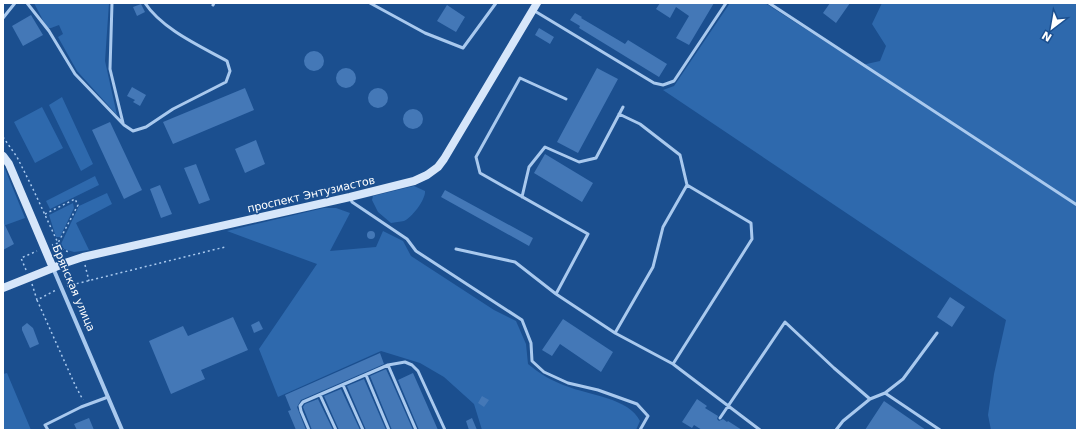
<svg xmlns="http://www.w3.org/2000/svg" width="1080" height="433" font-family="'DejaVu Sans',sans-serif">
	<rect width="100%" height="100%" fill="#1b4f8f"/>
	<path fill="#2e69ad" d="M34 3H109L105 61 117 115 77 71 58 37 63 34 59 25 51 28H47Z
		M730 3H765L862 65 880 61 886 46 872 24 882 3H1077V430H991L988 415 994 374 1006 320 663 90 674 86Z
		M62 97 93 164 81 171 49 105Z
		M42 107 63 148 35 163 14 122Z
		M3 164 25 218 3 226Z
		M95 176 99 185 50 209 46 201Z
		M414 186 425 191C426 199 412 218 404 221 400 222 395 222 391 223L378 212 372 200 373 196Z
		M107 193 112 204 76 223 89 250 74 252 64 249 61 244 79 206Z
		M73 203 74 208 60 237H56L49 215Z
		M324 208H336L350 213 330 251 376 247 383 231 403 241 411 256 494 310 516 321 526 344 528 364C540 374 552 381 566 386 588 395 629 398 640 421L636 430H482L474 404 444 377 420 363 381 351 278 397 259 349 317 264 227 231Z
		M7 373 31 430H3V374Z"/>
	<path fill="#4478b7" d="M660 3H714L689 45 676 38 689 16 676 7 670 18 656 9Z
		M830 3H850L836 23 823 13Z
		M141 4 145 12 137 16 133 7Z
		M447 5 465 17 456 32 437 21Z
		M575 13 582 17 581 18 625 44 628 40 667 64 659 77 579 28 580 26 570 20Z
		M31 15 43 35 23 46 12 26Z
		M539 28 554 37 550 44 535 35Z
		M304 61a10 10 0 1 1 20 0a10 10 0 1 1-20 0Z
		M597 68 618 79 578 153 557 142Z
		M336 78a10 10 0 1 1 20 0a10 10 0 1 1-20 0Z
		M132 87 146 95 140 106 133 102 135 100 127 96Z
		M245 88 254 110 173 144 163 122Z
		M368 98a10 10 0 1 1 20 0a10 10 0 1 1-20 0Z
		M403 119a10 10 0 1 1 20 0a10 10 0 1 1-20 0Z
		M110 122 142 190 124 199 92 130Z
		M256 140 265 164 245 173 235 149Z
		M545 154 593 183 582 202 534 173Z
		M196 164 210 200 199 204 184 168Z
		M160 185 172 214 161 218 150 189Z
		M445 190 533 238 529 246 441 197Z
		M3 221 14 244 3 250Z
		M367 235a4 4 0 1 1 8 0a4 4 0 1 1-8 0Z
		M950 297 965 307 952 327 937 317Z
		M233 317 248 350 201 370 205 379 171 394 149 341 183 326 188 336Z
		M563 319 613 352 601 372 560 344 552 356 542 350Z
		M259 321 263 329 254 333 251 325Z
		M27 323 33 328 39 344 30 348 22 330V327Z
		M380 353 384 364 301 400 297 407 306 430H296L288 411 291 410 285 395Z
		M386 369 392 382 413 430H392L370 376Z
		M413 373 438 430H419L398 380Z
		M364 379 386 430H366L347 386Z
		M341 389 360 430H339L324 396Z
		M482 396 489 400 484 407 478 403Z
		M318 399 333 430H312L303 407 305 404Z
		M697 399 707 406 705 408 718 416 717 419 719 421 723 419 727 422 728 421 742 430H702L694 425 692 428 682 422Z
		M884 401 926 430H865Z
		M89 418 94 430H77L74 424Z
		M472 418 477 430H469L466 421Z"/>
	<g fill="none" stroke-linecap="round" stroke-linejoin="round">
		<path stroke="#a9c9ee" stroke-width="1.5" stroke-dasharray="2 3" stroke-linecap="butt" d="M3 137 17 157 33 189 58 243 52 245
			M45 214 75 199 78 205 58 243C61 250 64 251 71 252
			M85 265 89 281
			M26 270 21 258 37 251
			M32 284 37 300 56 290
			M67 286 225 247
			M37 300 75 385 83 400"/>
		<path stroke="#a9c9ee" stroke-width="3" d="M27 3 49 31 75 74 124 125 133 131 146 127 173 109 226 82 230 71 227 61C200 46 162 29 145 3
			M112 3 110 69 123 123
			M370 3 425 33 463 48 496 3
			M769 3 1077 205
			M213 5 214 3
			M533 10 654 83 663 85 674 81 726 3
			M3 18 15 3
			M619 114 640 124 680 155 687 185
			M350 197 352 202 407 239 416 251 522 320 531 343 532 361 544 372 568 383 598 390 637 404 648 416 640 430
			M522 197 529 167 545 147 579 162 596 158 623 107
			M456 249 515 262 556 294 615 333 653 267 663 227 687 185 751 223 752 239 673 364 760 430
			M556 294 588 234 480 173 476 157 520 78 566 99
			M615 333 673 364
			M388 365 416 430
			M366 375 389 430
			M343 385 363 430
			M885 393 903 379 937 333
			M320 395 336 430
			M720 418 785 322 834 368 870 399
			M48 430 45 425 81 407 108 397
			M309 430 301 411 300 406 303 402 388 365 405 362 412 365 418 371 445 430
			M836 430 843 421 870 399 885 393 940 430"/>
		<path stroke="#a9c9ee" stroke-width="4" d="M53 268 122 430"/>
		<path stroke="#d6e6fa" stroke-width="8" d="M3 156 9 164 53 268
			M3 288 68 262 83 257 350 197 414 181 427 175 438 167 444 159 537 3"/>
	</g>
	<g text-anchor="middle" stroke-width="3" stroke-linejoin="round" paint-order="stroke">
		<g font-size="11" fill="#fff" stroke="#1b4f8f">
			<text transform="translate(311 194) rotate(-13)" y="4">проспект Энтузиастов</text>
			<text transform="translate(74 288) rotate(67)" y="4">Брянская улица</text>
		</g>
	</g>
	<rect width="1080" height="433" fill="none" stroke="#ffffff" stroke-width="8"/>
	<g transform="translate(1052 28) rotate(211)" stroke="#1b4f8f" stroke-width="3" paint-order="stroke">
	<path d="M0-3L7 15L0 10L-7 15Z" fill="#ffffff"/>
	<text y="-6" font-size="11" font-weight="bold" text-anchor="middle" fill="#ffffff">N</text>
	</g>
</svg>
